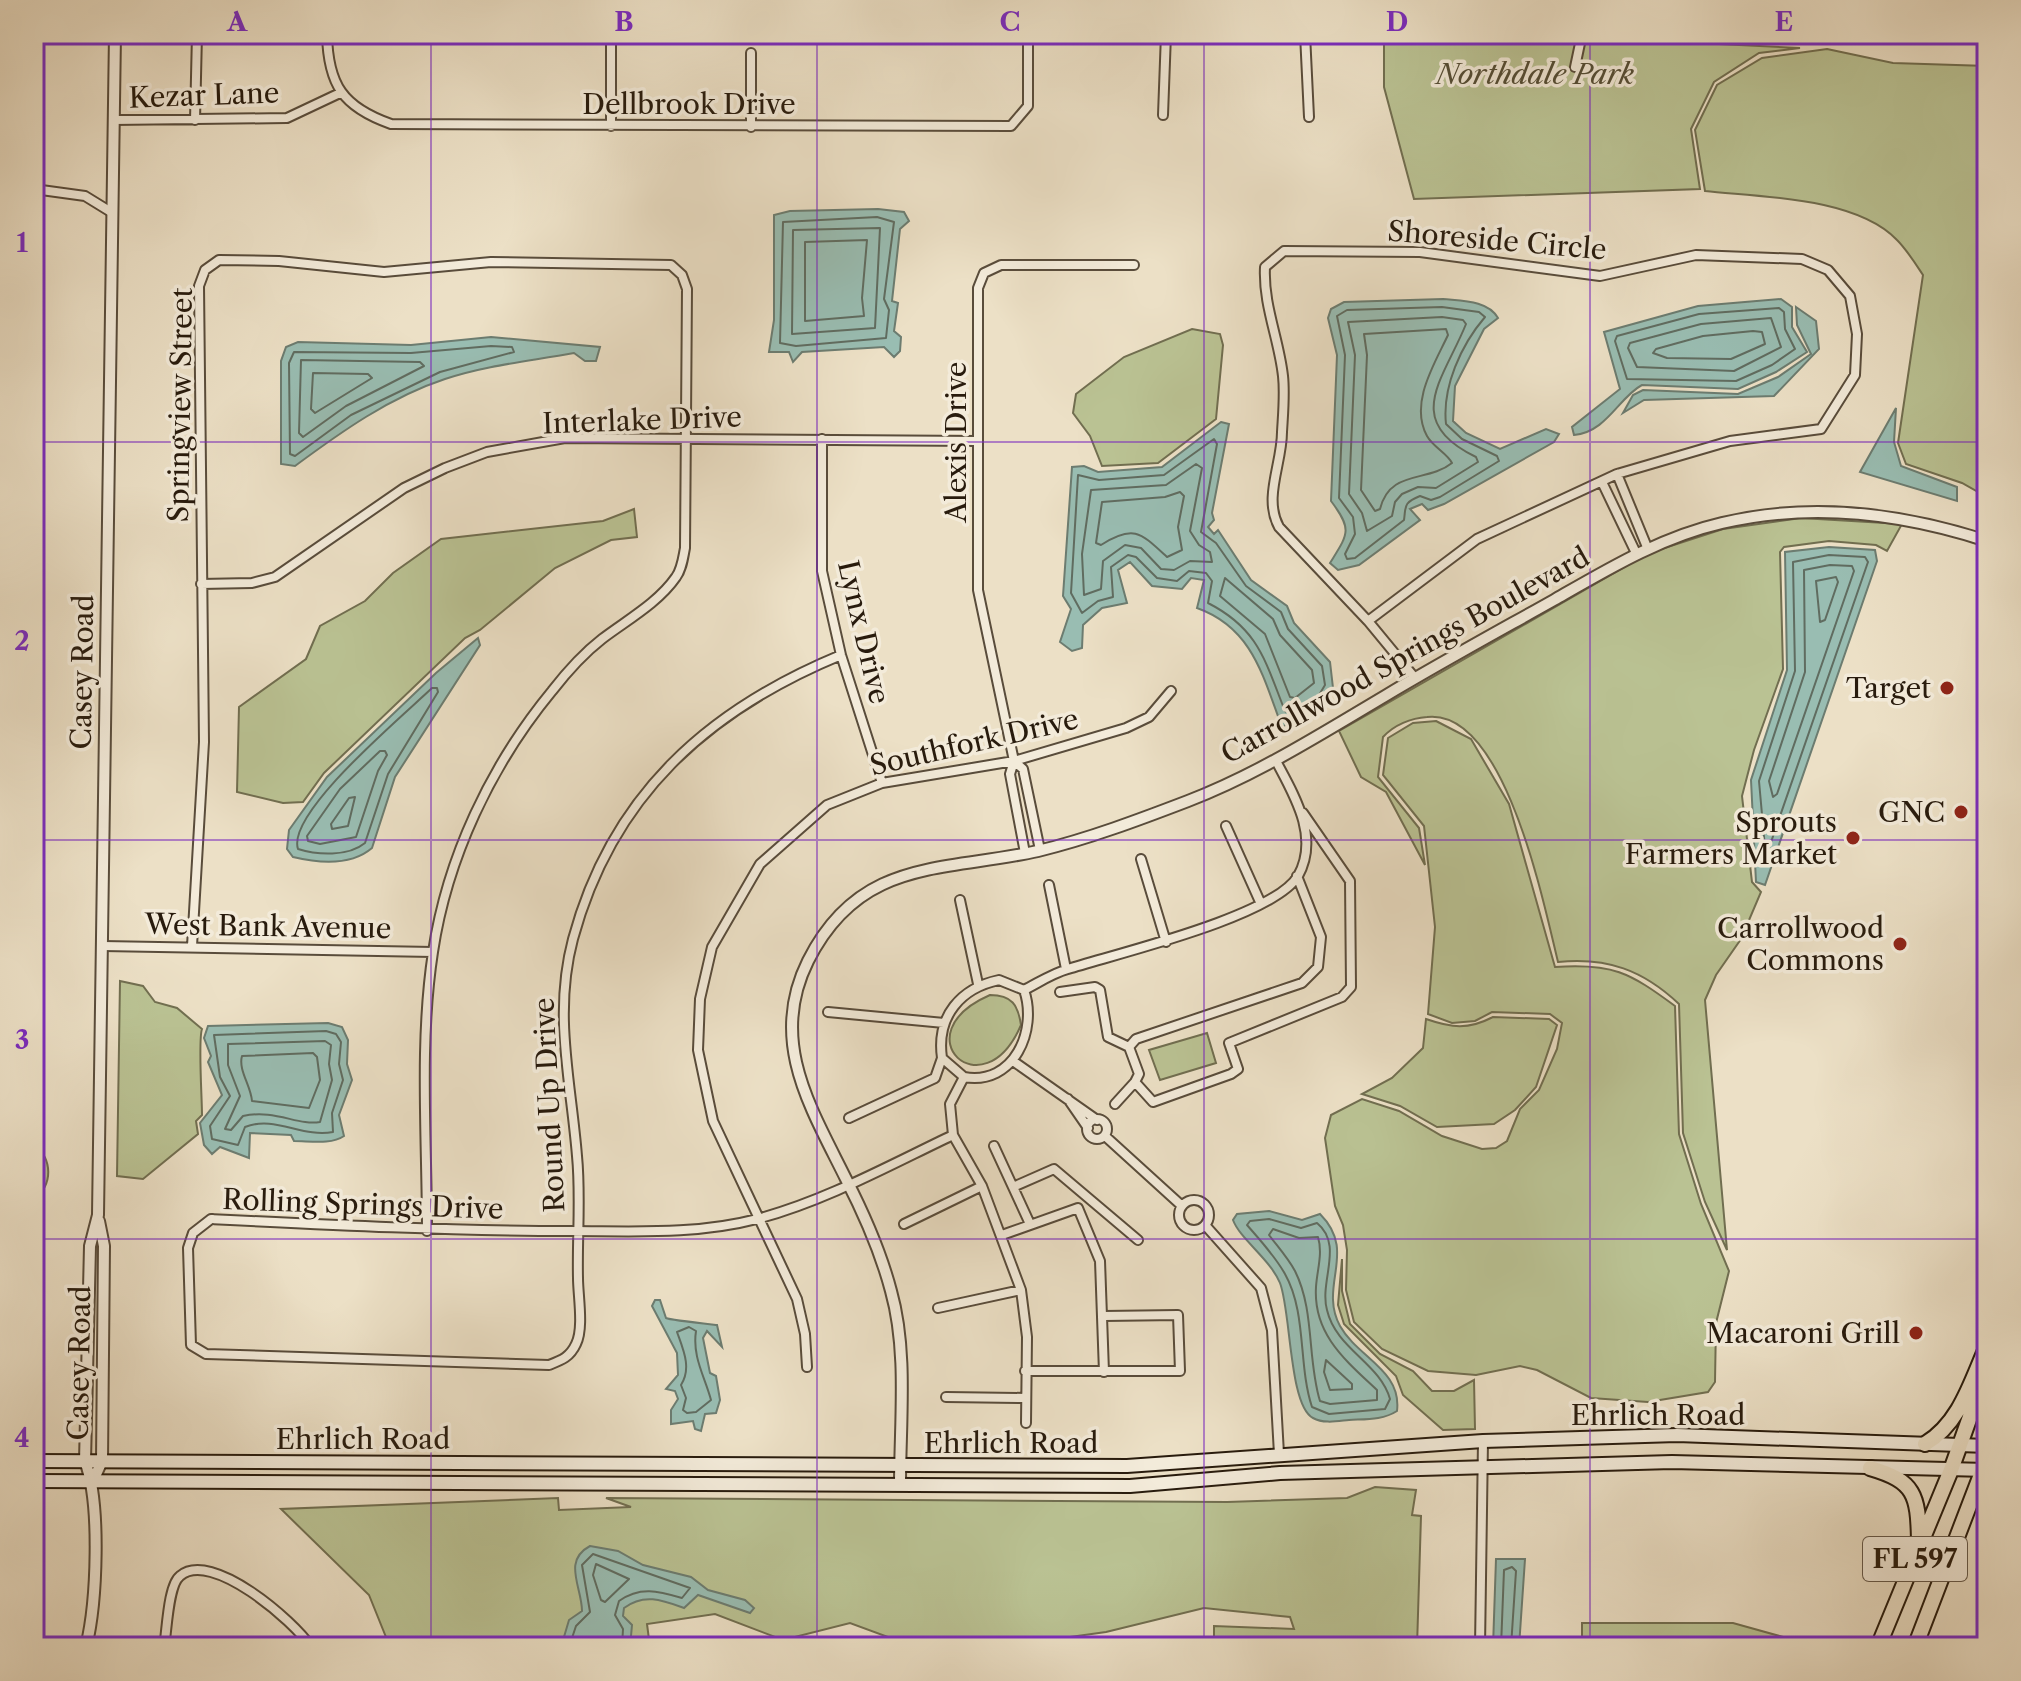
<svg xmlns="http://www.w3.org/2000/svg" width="2021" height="1681" font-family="'Libre Caslon Text',serif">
	<rect width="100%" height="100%" fill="#ece0c6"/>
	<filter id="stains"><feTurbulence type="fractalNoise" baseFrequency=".0025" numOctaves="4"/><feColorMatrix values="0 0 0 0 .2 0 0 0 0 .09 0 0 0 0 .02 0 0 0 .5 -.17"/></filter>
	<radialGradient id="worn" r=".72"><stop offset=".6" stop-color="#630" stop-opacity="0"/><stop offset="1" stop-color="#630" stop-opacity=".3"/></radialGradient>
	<path fill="#bac293" stroke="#716e50" stroke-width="2" d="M1384 34H1709L1719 44 1800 48 1759 53 1714 82 1691 129 1700 189 1414 199 1384 87Z
		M1827 49 1893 63 1987 66V497L1962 483 1906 464 1898 443 1923 275C1915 263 1907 250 1897 240 1856 197 1760 197 1705 191L1695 130 1717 85 1762 58Z
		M1192 329 1220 334 1223 345 1216 419 1158 463 1102 466 1090 436 1073 413 1076 394 1124 357Z
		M634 509 637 537 611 540 555 568 480 630 465 638 324 773 303 802 283 803 237 792 239 707 306 659 320 626 365 601 393 573 441 539 603 521Z
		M1801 518 1902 524 1887 551 1876 545 1829 541 1784 547 1780 552 1783 669 1754 750 1742 796 1752 882 1761 892 1741 939 1716 975 1705 1000 1727 1250 1705 1202 1683 1133 1679 1004C1643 970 1607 957 1558 962 1544 905 1505 708 1427 717 1411 718 1394 725 1383 737L1378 777 1419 828 1425 865 1386 792 1361 777 1339 731 1649 553 1723 529Z
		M1436 721 1471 739 1509 804 1555 967C1612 963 1629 972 1675 1006L1679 1134 1701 1204 1729 1271 1716 1323 1715 1382 1708 1392 1648 1402 1591 1398 1537 1370 1520 1366 1476 1375 1428 1371 1382 1349 1354 1322 1346 1290 1347 1250 1343 1225 1335 1206 1325 1138 1331 1115 1362 1099 1399 1111 1442 1136 1482 1149 1496 1148 1507 1141 1520 1109 1539 1090 1557 1049 1562 1023 1550 1014 1492 1012 1475 1021 1452 1023 1428 1014 1435 927 1424 826 1383 775 1388 738 1413 723Z
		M120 981 143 986 155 1002 177 1008 202 1029C198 1040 202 1097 202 1115L196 1121 198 1134 143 1179 117 1176Z
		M990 995C1012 995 1018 1005 1021 1025 983 1113 900 1034 990 995Z
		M1493 1017 1549 1019 1557 1025 1536 1087 1515 1110 1494 1124 1437 1127 1400 1106 1362 1094 1392 1078 1423 1048 1426 1019C1452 1028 1468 1030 1493 1017Z
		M1207 1033 1216 1063 1160 1080 1149 1050Z
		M34 1144C53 1160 53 1184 34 1200Z
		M1342 1259V1291L1350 1324 1380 1354 1413 1371 1432 1391H1454L1474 1380 1475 1429 1443 1430 1403 1395 1396 1376 1344 1324 1338 1305Z
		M1375 1487 1416 1490 1412 1515 1421 1516 1417 1647H1214V1626L1294 1629 1290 1617 1204 1608 1106 1632 998 1647H915L850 1623 783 1640 715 1614 647 1624 650 1647H390L369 1595 281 1509 558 1498 559 1510 631 1507 606 1498 1227 1502 1347 1498Z
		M1582 1623H1733L1819 1647H1582Z"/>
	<path fill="#99bdb2" stroke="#6c7c70" stroke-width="2" d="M878 209 904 212 909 221 900 229 892 301 898 303 894 331 901 337 900 351 894 357 884 347 802 352 793 362 789 352H769L774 320V215L790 211Z
		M1443 299C1461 301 1488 300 1498 318L1484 329 1455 386 1453 421 1466 433 1500 449 1546 429 1559 434 1554 442 1444 504 1428 510 1422 504 1410 509 1420 520 1359 565 1338 570 1330 563C1348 534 1353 530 1331 501L1337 355 1328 318 1331 309 1344 302Z
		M1781 299 1792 307V327L1807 352 1776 372 1738 389 1642 385C1619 397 1607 432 1574 435L1572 427 1620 389 1604 332 1698 306Z
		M1796 307 1816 321 1819 349 1774 396 1644 400 1623 413 1633 395 1643 390 1738 394 1778 377 1811 354 1797 325Z
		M491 337 600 347 596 361H585L574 353C531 361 487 365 445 379 390 397 341 432 295 466L281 464V361L286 347 298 342 411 345Z
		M1896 408 1894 442 1901 466 1957 487V501L1860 472Z
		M1221 422 1229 424 1212 513 1214 520 1208 527 1214 534 1218 530 1251 580 1287 606 1294 623 1330 662 1333 688 1324 702 1282 727C1263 677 1253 628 1197 608L1204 580 1191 578 1182 589 1152 586 1130 562 1118 570 1127 603 1102 608 1083 625 1082 648 1072 651 1060 642 1071 609 1063 596 1072 467 1084 466 1098 472 1162 467Z
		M1829 547 1875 550 1877 561 1765 885 1756 882 1751 780 1787 670 1785 552Z
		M478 638 480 645 395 777 372 848C351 866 318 863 293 857L287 849 289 830 327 777 436 673Z
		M328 1023 342 1027 348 1040 347 1064 352 1080 339 1115 344 1136C331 1145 310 1141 294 1141L291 1135 250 1133 249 1158 220 1147 212 1154 204 1145 200 1123 222 1095 208 1062 211 1056 204 1038 208 1026Z
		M1269 1211 1302 1220 1320 1214C1358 1252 1318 1285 1340 1326 1358 1358 1402 1370 1397 1411 1383 1420 1366 1419 1349 1420 1338 1421 1324 1424 1313 1418 1289 1406 1291 1311 1280 1283 1270 1259 1240 1239 1233 1220L1237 1214Z
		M655 1300H660L666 1318C670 1320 708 1324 717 1325L722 1347 707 1331 703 1338 710 1373 716 1376 720 1400 716 1413 705 1414 701 1431 695 1429 693 1421 671 1424V1410L678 1399 675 1391 666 1389 678 1375 677 1353 652 1306Z
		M590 1546 618 1551 643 1565 691 1577 708 1590 745 1600 754 1608 750 1613 698 1595 684 1608C662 1600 644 1593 624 1608L623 1616 632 1625 630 1647H561L569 1620 582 1611C582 1587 562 1561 590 1546Z
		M1496 1559H1525L1519 1647H1493Z"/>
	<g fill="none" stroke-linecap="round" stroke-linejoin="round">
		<path stroke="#606c60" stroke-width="2" d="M877 217 894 222 884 299 889 310 886 338 796 346 780 343 783 222Z
			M880 228 875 328 792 334 793 230Z
			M867 240 862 298 864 316 805 321V242Z
			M1442 307 1479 312 1485 317C1461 345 1442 387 1446 424L1462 439 1497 456 1499 461 1440 497 1431 500 1420 496C1403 503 1406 506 1404 520L1355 558 1347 559 1345 554 1355 534 1353 517 1339 498 1345 355 1337 316 1347 310Z
			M1779 308 1784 312 1785 329 1795 349 1772 365 1736 381 1627 379 1615 341 1617 336 1699 314Z
			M1442 317 1463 320 1466 324C1444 379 1401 421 1476 457L1478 462 1436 488 1418 487 1402 494 1395 502 1392 516 1367 531 1362 513 1349 494 1355 355 1348 322Z
			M1771 318 1781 347 1734 371 1637 367 1628 348 1630 343 1701 324Z
			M1446 329 1448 335C1435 363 1409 403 1427 436 1433 447 1447 453 1452 463 1427 483 1390 469 1380 509L1375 511 1361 490 1367 355 1364 334Z
			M1753 331 1762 332 1765 344 1731 359 1667 358 1653 353 1656 349 1703 336Z
			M491 346 512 347 514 352 440 372 351 415 295 456 290 454 289 363 294 352 411 353Z
			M301 360 420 362 424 366 346 406 303 437 299 433Z
			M313 373 368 374 372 378 315 413 311 409Z
			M1214 439 1217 444 1201 532 1216 543 1246 586 1281 612 1288 629 1322 666 1325 685 1319 695 1289 713 1285 711C1265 661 1259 629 1208 603L1212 581 1206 573 1189 571 1177 581 1157 578 1136 557 1128 555 1111 567 1113 597 1098 601 1082 613 1071 593 1078 475 1099 480 1164 475Z
			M1196 464 1202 468 1190 531 1199 545 1210 552 1212 562 1190 561 1174 570 1161 569 1141 548 1125 545 1103 561 1101 589 1084 595 1082 554 1091 490 1166 485Z
			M1180 492 1184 496 1178 527 1182 550 1167 557C1141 533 1134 524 1101 545L1096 543 1102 502 1165 497Z
			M1829 555 1865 557 1868 562 1770 845 1765 848 1759 781 1795 671 1793 562Z
			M1830 565 1852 566 1854 571 1777 794 1773 797 1769 781 1805 672 1804 570Z
			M1836 577 1838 582 1825 620 1820 622 1816 581Z
			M1225 578 1273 619 1280 635 1312 670 1314 683 1295 698 1290 697 1265 634 1220 596Z
			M432 688H437L438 692 388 774 365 843C348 857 317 855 298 849 286 813 405 714 432 688Z
			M380 751H385L387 755 378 771 356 837 320 844 308 841 307 836 340 789Z
			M355 797 348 826 332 829 331 824 349 798Z
			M326 1031 336 1034 341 1042 339 1064 343 1080 332 1113 333 1132C302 1138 275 1115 245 1127L238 1145 212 1139 210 1126 230 1096 220 1077 214 1035Z
			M325 1041 331 1045 329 1064 332 1080 320 1122C298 1126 275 1109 243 1116L231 1130 225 1129 240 1096 228 1065V1044Z
			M313 1053 317 1057 320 1080 309 1108 252 1101C251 1086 238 1070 242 1056Z
			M1269 1219 1301 1228 1317 1223C1344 1245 1319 1281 1327 1310 1336 1349 1380 1363 1390 1399L1385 1409 1329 1414 1312 1407C1298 1365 1307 1313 1285 1274 1275 1256 1260 1240 1247 1225L1250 1221Z
			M1273 1229 1299 1238 1318 1237C1323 1254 1317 1270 1316 1287 1313 1334 1345 1360 1377 1390V1400L1330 1404 1320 1401C1307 1359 1315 1311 1295 1271 1288 1258 1278 1247 1269 1235Z
			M689 1327 696 1331C692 1357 705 1377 711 1400L696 1412 687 1413 683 1410 686 1398 681 1385C692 1368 683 1349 677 1332Z
			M1326 1360 1352 1384V1389L1330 1390 1324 1372Z
			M596 1564 629 1579 605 1602 601 1600 593 1575Z
			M569 1647 576 1626 590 1612 582 1565 593 1554 690 1588 682 1598C658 1591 640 1586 619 1601L615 1615 623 1629 622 1647
			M1501 1647 1504 1570 1512 1567 1516 1571 1511 1647"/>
		<defs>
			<path id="minor" d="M327 34C328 85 343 107 391 124L1011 126 1028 106V34
				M1305 34 1309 117
				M1575 67 1582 34
				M1163 115 1166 34
				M113 120 287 118 340 93
				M195 120 197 34
				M611 126V34
				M751 127V53
				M34 189 85 196 111 212
				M822 439V571L841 655 882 783
				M1617 474 1647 547
				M1602 482 1636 553
				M201 584 252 583 275 577 404 488 445 468 487 452 565 438 977 441
				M1368 621 1477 539 1617 474 1730 441 1821 429 1855 375 1857 334 1850 296 1828 270 1802 259 1696 255 1600 276 1420 252 1284 251 1265 267C1263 305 1279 339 1283 376 1285 394 1283 414 1282 432 1282 464 1263 498 1279 527L1368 621 1415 678
				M841 655C708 710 612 795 573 939 553 1014 571 1081 577 1156 581 1196 577 1238 578 1278 578 1296 584 1328 576 1344 570 1357 562 1360 549 1365L206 1354 191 1345 188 1248 193 1233 211 1219C331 1225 450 1231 570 1231 633 1231 696 1235 757 1219 825 1201 890 1165 953 1135
				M1014 761 1023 769 1040 850
				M1226 826 1261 904
				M1025 853 1010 774 1014 761 978 590V288L984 273 1001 265H1134
				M1141 859 1166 942
				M1297 876 1321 937 1318 967 1302 983 1136 1039 1129 1047 1139 1074 1135 1082 1153 1102 1231 1074 1238 1069 1229 1043 1342 997 1351 987 1350 881 1303 813
				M1049 885 1066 969
				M960 900 978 984
				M103 946 433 952
				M192 946 204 742 199 286 205 270 219 260 279 261 384 272 491 262 671 265 682 275 687 289 685 548C683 558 682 569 676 577 658 603 627 620 602 639 584 653 566 673 552 691 491 765 447 858 433 952 419 1043 427 1139 427 1231
				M999 980 1024 990C1038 1030 1014 1086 964 1077L942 1058C936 1016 961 988 999 980Z
				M1024 990C1038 983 1053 973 1068 969 1115 954 1273 917 1298 876 1320 837 1294 795 1276 761
				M1060 992 1095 987 1100 990 1108 1037 1129 1047
				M828 1012 944 1023
				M1013 1061 1097 1120
				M964 1077 950 1104 953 1135 982 1186 1021 1290 1027 1337 1026 1423
				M1068 1099 1088 1128
				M1115 1104 1135 1082
				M849 1118 935 1078 942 1058
				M1087 1129a10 10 0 1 1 20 0a10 10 0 1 1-20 0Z
				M1105 1136 1182 1206
				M994 1146 1030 1224
				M1013 1187 1054 1169 1138 1240
				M1179 1215a15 15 0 1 1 30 0a15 15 0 1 1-30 0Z
				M904 1224 982 1186
				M1205 1225 1261 1288 1272 1330 1279 1454
				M1002 1235 1078 1208 1100 1261 1104 1372
				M938 1308 1021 1290
				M807 1367 805 1334 797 1299 713 1121 698 1050 700 999 712 947 760 864 827 805 882 783 1014 761 1126 728 1149 717 1171 691
				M1025 1371H1180L1178 1315 1104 1316
				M946 1397 1026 1398
				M164 1647C167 1631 168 1585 180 1576 211 1549 294 1621 311 1647
				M1480 1647 1483 1441"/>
			<path id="tertiary" d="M93 1481 102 1461 104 1246 99 1221
				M900 1485C900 1422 908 1351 891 1291 881 1253 864 1214 846 1179 811 1108 768 1041 808 961 860 857 944 872 1038 851 1088 839 1141 819 1188 801 1258 774 1321 734 1385 696 1440 663 1497 632 1554 600 1608 569 1661 537 1722 523 1811 502 1901 513 1987 541
				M86 1647C97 1602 101 1503 85 1461L90 1246 98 1215 115 34"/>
			<path id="secondary" d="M34 1461 1127 1466 1483 1441 1677 1435 1987 1446
				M34 1481 1130 1486 1280 1473 1672 1462 1987 1470"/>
			<path id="primary" d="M1925 1444C1960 1423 1971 1382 1987 1346
				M1870 1468C1915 1481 1918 1495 1919 1540
				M1878 1647 1951 1470 1987 1369
				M1915 1647 1987 1459"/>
		</defs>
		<use href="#minor" stroke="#594c3b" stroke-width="12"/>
		<use href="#tertiary" stroke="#594c3b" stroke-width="14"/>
		<use href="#secondary" stroke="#281b0d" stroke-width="16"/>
		<use href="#primary" stroke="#281b0d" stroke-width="18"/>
		<use href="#minor" stroke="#f3ebda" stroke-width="8"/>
		<use href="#tertiary" stroke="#f3ebda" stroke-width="10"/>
		<use href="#secondary" stroke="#f3ebda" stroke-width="12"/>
		<use href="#primary" stroke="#ece0c6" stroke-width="14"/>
	</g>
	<path fill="none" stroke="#7b2cbf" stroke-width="2" stroke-opacity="0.55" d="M431 34V1647M817 34V1647M1204 34V1647M1590 34V1647M34 442H1987M34 840H1987M34 1239H1987"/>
	<g fill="#8f2418" stroke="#f3ebda" stroke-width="3">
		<circle cx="1947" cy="688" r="8"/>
		<circle cx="1961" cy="812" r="8"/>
		<circle cx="1853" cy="838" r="8"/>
		<circle cx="1900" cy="944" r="8"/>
		<circle cx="1916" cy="1333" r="8"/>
	</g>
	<g text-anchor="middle" stroke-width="7" stroke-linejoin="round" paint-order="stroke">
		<rect fill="#f3ebda" stroke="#65594a" stroke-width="2" x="1863" y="1537" width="104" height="44" rx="6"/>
		<g font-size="26" font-weight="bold" fill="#281b0d">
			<text x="1915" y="1568">FL 597</text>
		</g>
		<g font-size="28" font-style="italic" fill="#544d35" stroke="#f3ebda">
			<text x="1535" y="84">Northdale Park</text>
		</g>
		<g font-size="28" fill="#281b0d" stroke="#f3ebda">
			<text transform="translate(204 95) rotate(-2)" y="10">Kezar Lane</text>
			<text x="689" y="114">Dellbrook Drive</text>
			<text transform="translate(1497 240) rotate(5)" y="10">Shoreside Circle</text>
			<text transform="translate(180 405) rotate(-89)" y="10">Springview Street</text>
			<text transform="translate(642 420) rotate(-2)" y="10">Interlake Drive</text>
			<text transform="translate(956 442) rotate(-90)" y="10">Alexis Drive</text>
			<text transform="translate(864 632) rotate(77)" y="10">Lynx Drive</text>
			<text transform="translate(1405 655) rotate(-29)" y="10">Carrollwood Springs Boulevard</text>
			<text transform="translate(82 672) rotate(-89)" y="10">Casey Road</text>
			<text transform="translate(974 742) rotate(-13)" y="10">Southfork Drive</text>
			<text transform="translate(268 926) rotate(1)" y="10">West Bank Avenue</text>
			<text transform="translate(549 1105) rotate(-93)" y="10">Round Up Drive</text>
			<text transform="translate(363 1204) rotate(2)" y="10">Rolling Springs Drive</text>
			<text transform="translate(79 1363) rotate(-89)" y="10">Casey Road</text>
			<text x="1658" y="1425">Ehrlich Road</text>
			<text x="363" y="1449">Ehrlich Road</text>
			<text x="1011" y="1453">Ehrlich Road</text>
		</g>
		<g font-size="28" fill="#281b0d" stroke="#f3ebda" text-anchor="end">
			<text x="1931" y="698">Target</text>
			<text x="1945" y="822">GNC</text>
			<text x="1837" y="832">Sprouts<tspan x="1837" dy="32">Farmers Market</tspan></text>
			<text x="1884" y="938">Carrollwood<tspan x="1884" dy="32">Commons</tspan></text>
			<text x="1900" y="1343">Macaroni Grill</text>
		</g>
	</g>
	<rect width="2021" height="1681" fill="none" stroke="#ece0c6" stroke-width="88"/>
	<rect x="44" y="44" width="1933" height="1593" fill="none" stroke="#7b2cbf" stroke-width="3"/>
	<g font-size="26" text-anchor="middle" font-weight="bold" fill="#7b2cbf">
		<text x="237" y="31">A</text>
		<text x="624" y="31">B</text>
		<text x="1010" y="31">C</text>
		<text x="1397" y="31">D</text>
		<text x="1784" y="31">E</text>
		<text x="22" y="252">1</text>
		<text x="22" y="650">2</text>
		<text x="22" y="1049">3</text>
		<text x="22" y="1447">4</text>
	</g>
	<rect width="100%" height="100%" filter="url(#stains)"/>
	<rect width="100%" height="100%" fill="url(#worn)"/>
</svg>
